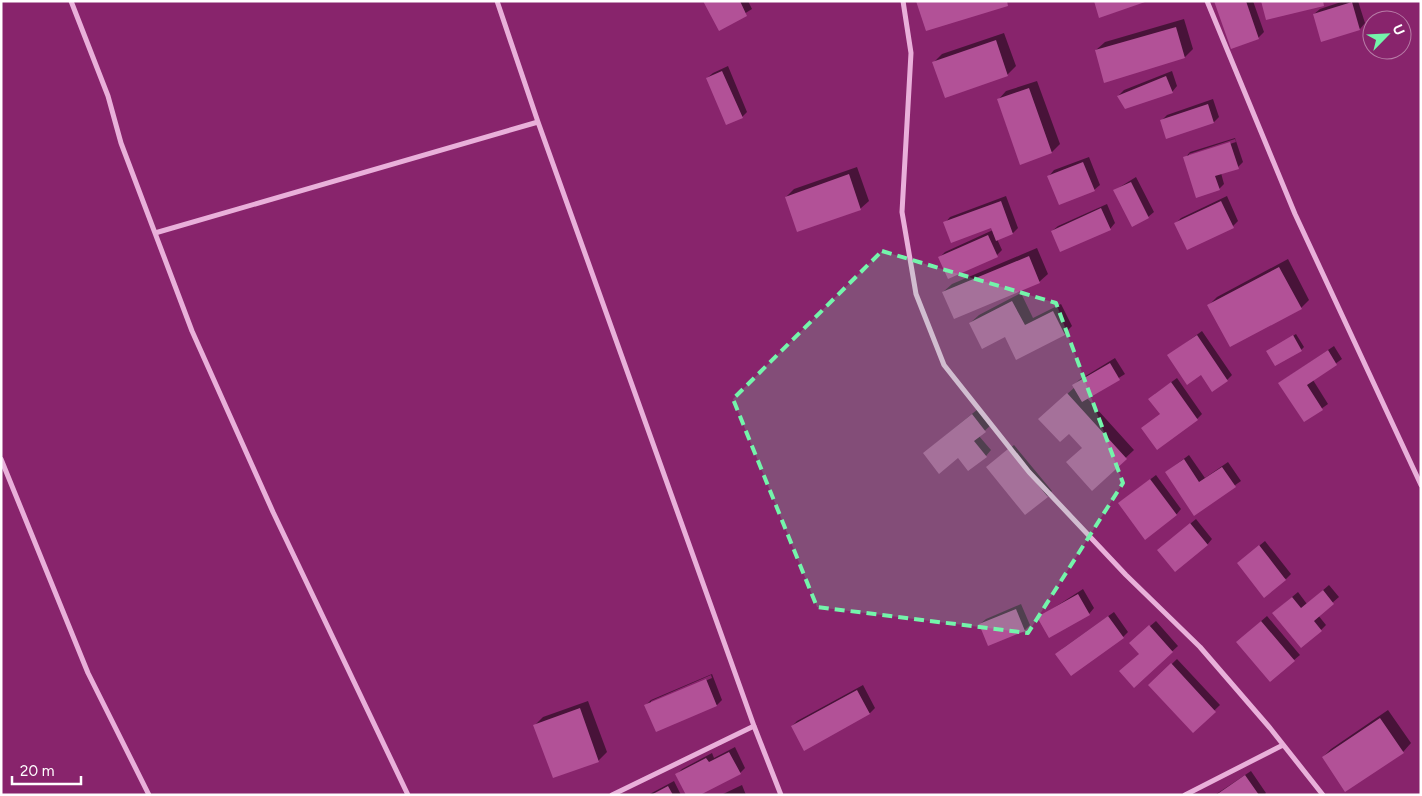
<svg xmlns="http://www.w3.org/2000/svg" width="1422" height="796" font-family="Figtree,sans-serif">
	<rect width="100%" height="100%" fill="#88246c"/>
	<path fill="#0007" fill-rule="evenodd" d="M705 1H748L752 9 720 29Z
		M1216 1H1253L1264 32 1258 38Z
		M1344 1H1358L1365 23 1360 29 1314 14 1320 9Z
		M1184 19 1193 49 1185 57 1096 50 1105 42Z
		M1004 33 1016 66 1007 75 934 62 942 54Z
		M728 66 747 112 742 117 707 78 713 73Z
		M1172 71 1177 86 1172 92 1118 96 1124 90Z
		M1037 81 1060 144 1052 152 1020 163 998 100 1006 91Z
		M1213 99 1219 117 1214 122 1162 120 1167 115Z
		M1235 138 1243 162 1238 167 1221 173 1224 184 1219 189 1185 158 1190 152ZM1235 139 1236 142 1189 157V154Z
		M1089 157 1100 185 1094 190 1049 176 1054 170Z
		M857 167 869 201 860 209 786 197 794 189Z
		M1136 177 1154 212 1148 217 1115 190Z
		M1006 196 1018 228 1013 233 997 239 1002 250 997 255 940 257 945 252 993 230 992 226 945 223 950 217Z
		M1227 196 1238 221 1233 226 1176 223 1181 218Z
		M1107 204 1115 223 1110 229 1052 231 1058 226Z
		M1037 248 1048 274 1039 282 943 292 952 284Z
		M1288 259 1309 300 1301 308 1209 305 1217 297Z
		M1021 293 1033 318 1061 304 1072 326 1064 334 1006 336 970 323 979 315Z
		M1202 331 1232 375 1227 380 1201 373 1169 355Z
		M1296 334 1304 347 1301 350 1268 351Z
		M1334 346 1342 359 1313 380 1328 404 1304 421 1279 383Z
		M1115 358 1125 374 1087 398 1134 450 1092 489 1083 448 1048 411 1075 387 1074 385 1079 380Z
		M1177 378 1202 414 1197 419 1161 414 1155 394Z
		M978 409 991 425 979 436 991 450 986 456 958 457 930 448Z
		M1014 445 1052 491 1047 496 993 462Z
		M1189 455 1205 478 1228 462 1241 481 1194 514 1166 472Z
		M1156 475 1181 509 1176 515 1119 503Z
		M1196 519 1212 539 1207 545H1164Z
		M1265 541 1291 574 1286 579 1238 563Z
		M1329 585 1339 597 1318 615 1326 625 1321 630 1279 608 1298 592 1307 604Z
		M1083 589 1094 608 1089 614 1038 618Z
		M1021 604 1030 625 1025 630 980 624 986 619Z
		M1114 612 1128 632 1123 637 1062 649Z
		M1267 616 1300 655 1294 660 1244 636Z
		M1156 621 1178 646 1134 686 1140 654 1136 638Z
		M1177 659 1220 705 1193 731 1150 685Z
		M712 674 722 700 717 705H646L651 700ZM711 675 712 678 651 704V701Z
		M863 685 875 708 870 713 805 749 792 726 797 721Z
		M588 701 607 752 598 761 535 725 543 717Z
		M1388 710 1411 743 1403 752 1323 757 1331 749Z
		M735 747 745 768 740 773 677 774 682 769 712 753 714 758Z
		M1251 771 1266 793 1264 795H1215Z
		M674 781 681 795H648Z
		M742 785 746 795H721Z"/>
	<path fill="#b25197" d="M703 1H740L747 16 719 31Z
		M916 1H1007L1008 6 926 31Z
		M1094 1H1145V2L1099 18Z
		M1214 1H1246L1259 39 1231 49Z
		M1261 1H1323L1324 6 1266 20Z
		M1352 2 1360 30 1321 42 1313 14Z
		M1176 27 1185 58 1104 83 1095 50Z
		M996 40 1008 76 945 98 932 62Z
		M722 71 743 118 726 125 706 78Z
		M1166 76 1173 93 1125 109 1117 96Z
		M1029 88 1052 153 1020 165 997 99Z
		M1208 104 1214 123 1166 139 1160 120Z
		M1230 142 1239 169 1215 176 1220 190 1196 198 1183 157Z
		M1083 162 1095 191 1059 205 1047 176Z
		M849 174 861 210 797 232 785 197Z
		M1131 182 1149 218 1132 227 1113 190Z
		M1001 201 1013 234 996 241 991 228 951 243 943 222Z
		M1221 201 1234 228 1187 250 1174 223Z
		M1101 208 1111 230 1060 252 1051 231Z
		M988 235 998 257 948 279 938 257Z
		M1029 256 1040 283 954 319 942 292Z
		M1279 267 1302 309 1230 347 1207 305Z
		M1012 301 1025 325 1053 311 1065 335 1016 360 1005 337 982 349 969 323Z
		M1197 335 1228 381 1212 392 1201 375 1187 385 1167 355Z
		M1293 335 1302 351 1275 366 1266 351Z
		M1328 350 1337 365 1307 385 1323 410 1304 422 1278 383Z
		M1110 363 1120 380 1082 402 1072 385Z
		M1171 382 1198 420 1157 450 1141 428 1160 414 1148 399Z
		M1067 393 1127 459 1092 491 1066 462 1082 448 1069 434 1060 442 1038 419Z
		M972 414 986 432 974 441 987 457 968 471 958 458 939 474 923 453Z
		M1008 449 1048 497 1025 515 986 467Z
		M1184 459 1199 482 1222 467 1236 487 1194 516 1165 472Z
		M1150 479 1177 515 1145 540 1118 503Z
		M1190 523 1208 545 1175 572 1157 550Z
		M1259 545 1286 580 1264 598 1237 563Z
		M1323 590 1334 604 1314 621 1322 631 1301 648 1272 613 1292 597 1301 608Z
		M1078 594 1090 615 1049 638 1037 617Z
		M1016 609 1025 631 988 646 979 624Z
		M1108 616 1124 638 1071 676 1055 654Z
		M1261 621 1295 661 1270 682 1236 642Z
		M1149 625 1173 652 1134 688 1119 671 1139 654 1129 643Z
		M1171 663 1216 712 1193 733 1148 685Z
		M706 679 717 706 656 732 644 705Z
		M857 690 870 714 804 751 791 726Z
		M580 708 599 762 553 778 533 725Z
		M1380 718 1404 753 1345 792 1322 757Z
		M729 752 741 774 700 795H686L675 774 706 758 709 762Z
		M1245 775 1259 795H1216Z
		M668 786 673 795H651Z"/>
	<g fill="none" stroke-linecap="round" stroke-linejoin="round">
		<path stroke="#e9b0da" stroke-width="5" d="M71 1 108 96 121 143 192 331 273 512 408 795
			M497 1 538 122 754 726 781 795
			M903 1 911 53 902 212 916 294 944 365 1029 472 1126 575 1200 647 1270 728 1323 795
			M1207 1 1295 214 1421 485
			M155 233 538 122
			M1 459 88 673 149 795
			M612 795 754 726
			M1185 795 1283 745"/>
	</g>
	<path fill="#74f4ab" fill-opacity="0.2" stroke="#74f4ab" stroke-width="4" stroke-dasharray="10 6" stroke-linejoin="round" d="M882 251 1056 303 1123 483 1028 633 817 607 733 399Z"/>
	<rect width="1422" height="796" fill="none" stroke="#ffffff" stroke-width="5"/>
	<g transform="translate(1387 35) rotate(66)"><circle r="24" fill="#88246c" stroke="#b87ca7"/>
	<path d="M0-4L9 19L0 12L-9 19Z" fill="#74f4ab"/>
	<text y="-8" font-size="14" font-weight="bold" text-anchor="middle" fill="#ffffff">U</text>
	</g>
	<path d="M12 776v8h69v-8" fill="none" stroke="#ffffff" stroke-width="2.5"/>
	<text x="20" y="776" font-size="15" fill="#ffffff" stroke="#88246c" stroke-width="4" paint-order="stroke">20 m</text>
</svg>
